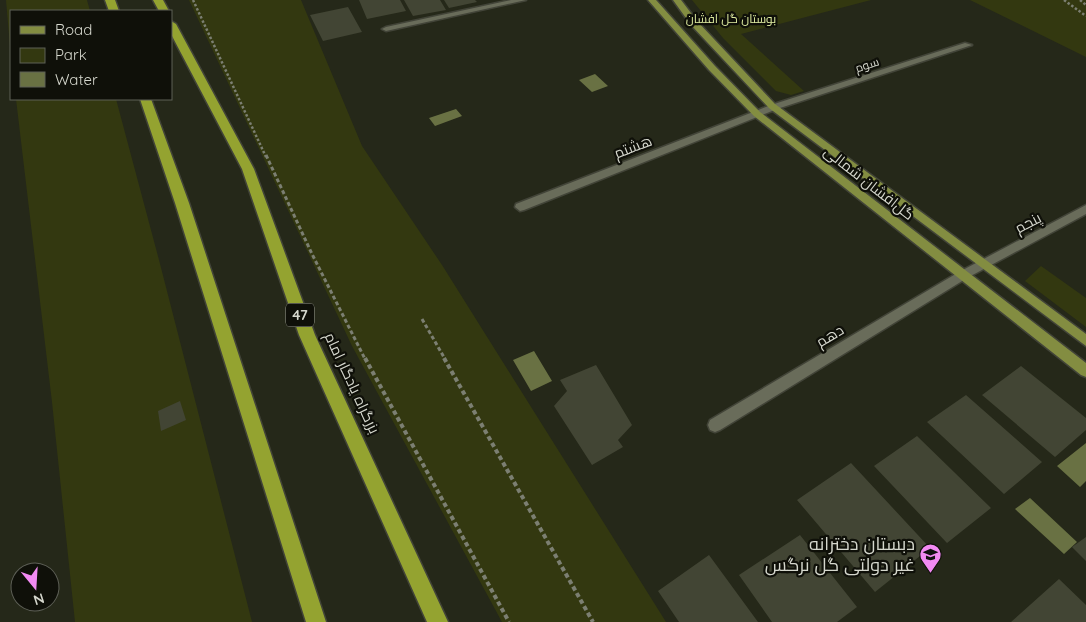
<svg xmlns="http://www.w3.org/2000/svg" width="1086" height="622" font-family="Quicksand,Cairo,sans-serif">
	<rect width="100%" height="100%" fill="#252819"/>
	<path fill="#333810" d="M6 0H87L90 11H11V58Z
		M189 0H301L362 146 442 265 666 622H502L352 346Z
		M692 0H871L741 34 804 91 791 95 776 91 723 38Z
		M970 0H1086V57Z
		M16 99H116L159 260 252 622H75L52 402Z
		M1041 266 1086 298V327L1025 281Z"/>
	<path fill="#697143" d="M595 74 608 86 592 92 579 80Z
		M456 109 462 116 435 126 429 118Z
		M534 351 552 381 531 391 513 360Z
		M1086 443V481L1080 487 1057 466Z
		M1030 498 1077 542 1064 554 1015 509Z"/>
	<path fill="#424534" d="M359 0H400L406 11 367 19Z
		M404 0H440L446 10 413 16Z
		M444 0H475L477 2 449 8Z
		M348 7 362 32 323 41 310 15Z
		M596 365 632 425 618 440 623 447 592 465 554 406 567 391 560 380Z
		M1021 366 1086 418V430L1055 457 982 395Z
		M966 395 1042 462 1004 494 927 422Z
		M180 401 186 420 161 431 158 411Z
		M917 436 991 508 947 543 874 466Z
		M851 463 930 548 875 592 797 500Z
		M800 535 857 607 837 622H772L739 575Z
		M1086 537V561L1072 547Z
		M709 555 758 622H679L658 591Z
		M1059 579 1086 605V622H1011Z"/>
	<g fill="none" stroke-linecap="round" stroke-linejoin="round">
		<defs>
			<path id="minor" d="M511 0H526L386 31 382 29 386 27Z
				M965 43 972 45 777 109 524 210 520 211 515 207 516 204 771 105Z
				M1086 205V214L967 278 720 430 715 432 710 430 708 425 710 420 959 272Z"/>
			<path id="major" d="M648 0H656L715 66 760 112 1086 363V377L1081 375 754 116 709 70Z
				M673 0H681L697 21 775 104 1086 334V346L769 108 691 25Z"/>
			<path id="highway" d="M105 0H115L119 11H109Z
				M153 0H163L169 11H159Z
				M171 21 176 24 254 169 315 335 448 622H427L299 335 242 169 171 34Z
				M140 99H151L189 203 326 622H306L175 203Z"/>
		</defs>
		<use href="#minor" stroke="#424438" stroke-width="3"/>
		<use href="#major" stroke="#424438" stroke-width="3"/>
		<use href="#highway" stroke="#424438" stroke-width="3"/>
		<path stroke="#7c7f72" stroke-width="2.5" stroke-dasharray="2.5 2" stroke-linecap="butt" d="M193 0 266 157
			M1064 0 1086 16
			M1080 0 1086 5"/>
		<path stroke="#7c7f72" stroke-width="3" stroke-dasharray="4 2.5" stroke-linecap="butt" d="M266 155 312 254 365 359
			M422 319 445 359"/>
		<path stroke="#7c7f72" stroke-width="4" stroke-dasharray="4.5 3" stroke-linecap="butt" d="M365 358 509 622
			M444 358 593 622"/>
		<use href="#minor" fill="#696c5a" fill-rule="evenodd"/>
		<use href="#major" fill="#838d41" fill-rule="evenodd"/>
		<use href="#highway" fill="#94a330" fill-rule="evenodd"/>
	</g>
	<defs>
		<symbol id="school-pin" viewBox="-11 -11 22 30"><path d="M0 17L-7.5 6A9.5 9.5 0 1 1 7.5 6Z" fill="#f28af3" stroke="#0f1009"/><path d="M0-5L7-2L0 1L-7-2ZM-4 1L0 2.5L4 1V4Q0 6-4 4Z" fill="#111"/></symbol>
	</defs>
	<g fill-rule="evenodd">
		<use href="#school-pin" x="918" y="542" width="25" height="34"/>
	</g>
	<g text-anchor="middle" stroke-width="4.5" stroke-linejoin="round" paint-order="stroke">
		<g font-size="12" fill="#deeba0" stroke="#0f1009">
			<text x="731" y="23">بوستان گل افشان</text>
		</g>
		<g font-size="12" fill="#d5d7cd" stroke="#0f1009">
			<text transform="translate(867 65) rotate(-18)" y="4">سوم</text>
		</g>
		<rect fill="#0f1009" stroke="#9a9b92" stroke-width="1" x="286" y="303.5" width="28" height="23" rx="4"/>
		<g font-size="14" font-weight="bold" fill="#d5d7cd">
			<text x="300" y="320">47</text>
		</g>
		<g font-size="15" fill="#d5d7cd" stroke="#0f1009">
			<text transform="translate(633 147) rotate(-21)" y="5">هشتم</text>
			<text transform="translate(869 183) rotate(38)" y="5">گل‌افشان شمالی</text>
			<text transform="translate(1028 223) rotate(-28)" y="5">پنجم</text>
			<text transform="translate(830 336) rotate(-31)" y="5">دهم</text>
			<text transform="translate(352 383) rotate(65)" y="5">بزرگراه یادگار امام</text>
		</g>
		<g font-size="18" fill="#d5d7cd" stroke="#0f1009" text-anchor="end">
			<text x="915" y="550">دبستان دخترانه<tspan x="915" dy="21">غیر دولتی گل نرگس</tspan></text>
		</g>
	</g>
	<rect x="10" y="10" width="162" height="90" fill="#0f1009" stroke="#5e6057"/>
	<rect x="20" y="26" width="25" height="8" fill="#838d41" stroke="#5e6057"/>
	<text x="55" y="35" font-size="15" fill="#d5d7cd">Road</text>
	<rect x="20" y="48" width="25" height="15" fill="#333810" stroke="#5e6057"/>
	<text x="55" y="60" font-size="15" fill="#d5d7cd">Park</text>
	<rect x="20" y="72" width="25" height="15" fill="#697143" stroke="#5e6057"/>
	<text x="55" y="85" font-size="15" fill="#d5d7cd">Water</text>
	<g transform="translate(35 587) rotate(162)"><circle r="24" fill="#0f1009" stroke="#5e6057"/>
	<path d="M0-4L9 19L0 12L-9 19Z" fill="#f28af3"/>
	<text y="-8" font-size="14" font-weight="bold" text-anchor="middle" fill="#d5d7cd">N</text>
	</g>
</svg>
